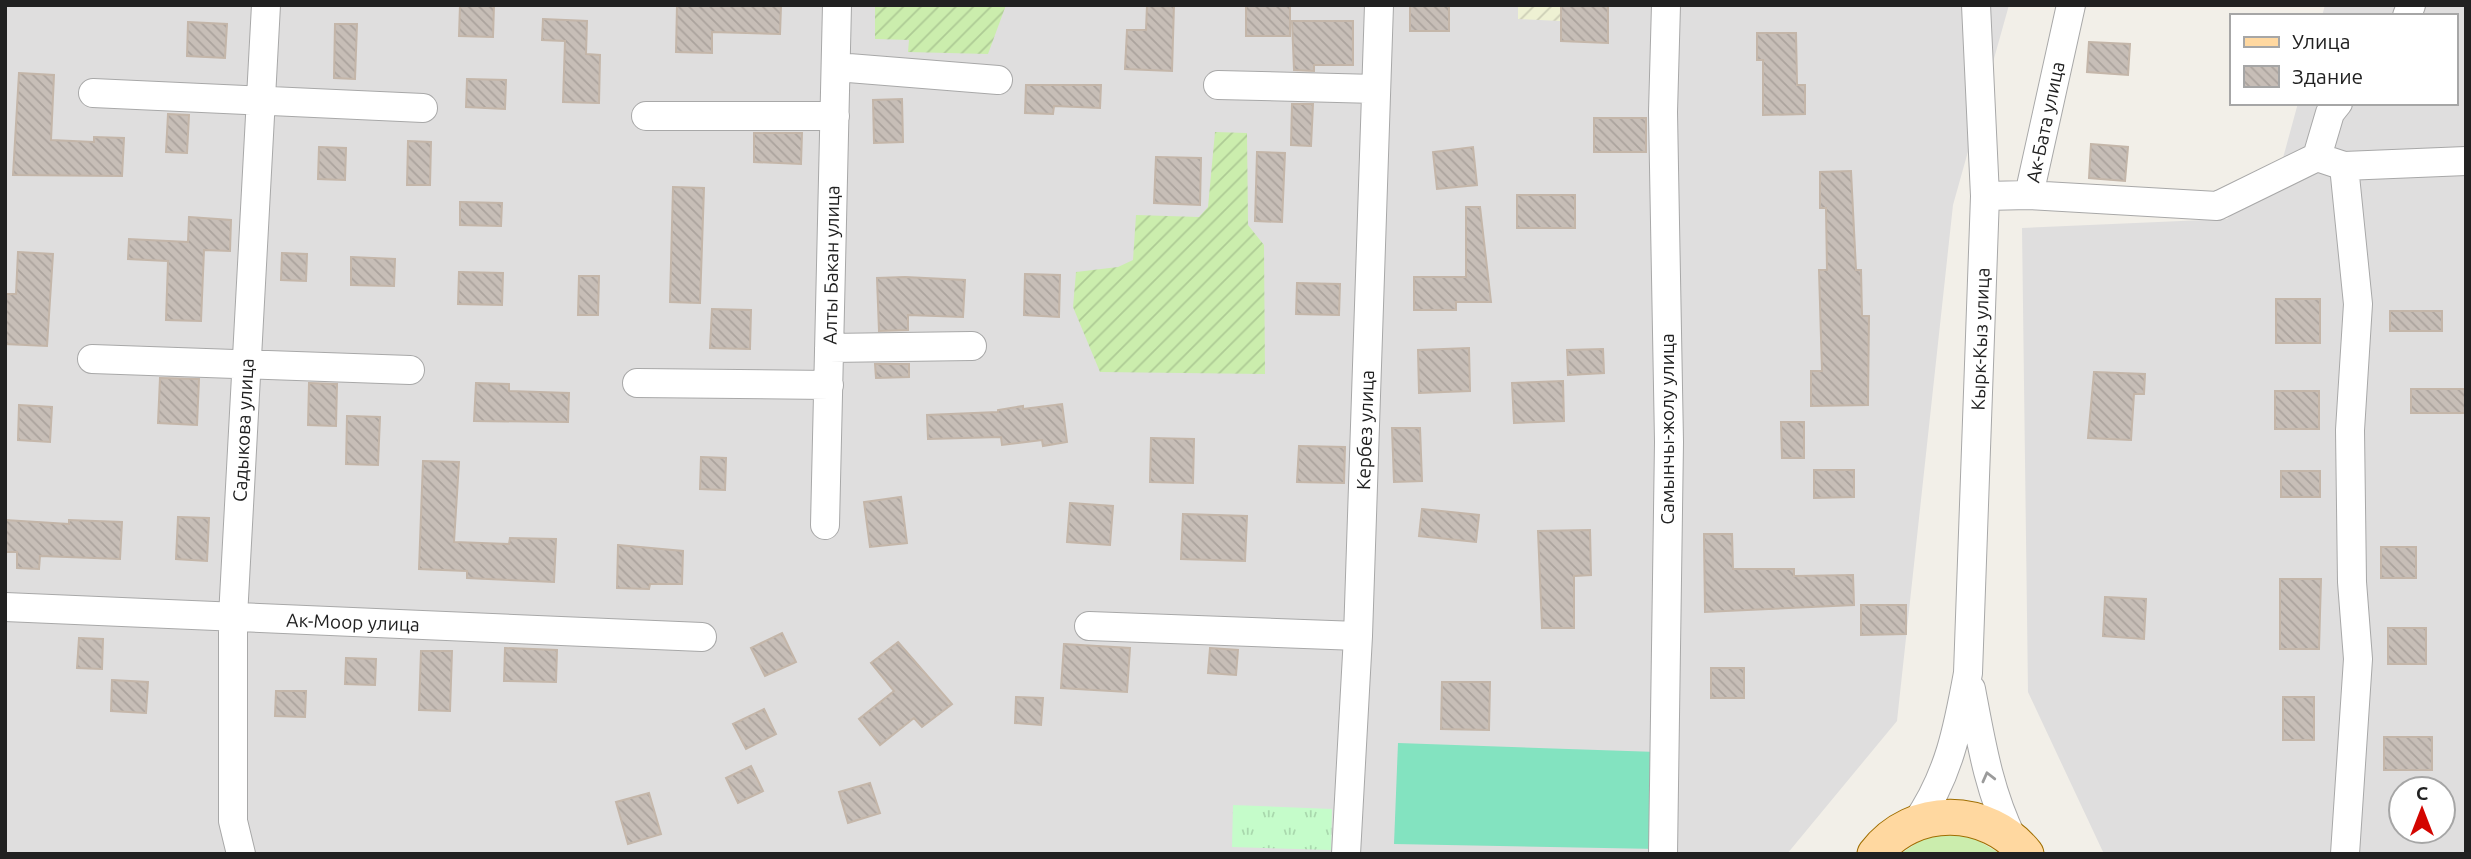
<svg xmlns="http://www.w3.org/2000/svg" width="2471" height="859" font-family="Ubuntu,sans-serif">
	<defs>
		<pattern id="farmland-furrows" width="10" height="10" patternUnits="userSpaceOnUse" patternTransform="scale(1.75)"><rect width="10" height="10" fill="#eef1d3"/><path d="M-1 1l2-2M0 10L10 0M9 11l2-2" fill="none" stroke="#ccceb5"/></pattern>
		<pattern id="park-tufts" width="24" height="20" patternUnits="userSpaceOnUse" patternTransform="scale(1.75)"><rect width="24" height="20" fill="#c5fcca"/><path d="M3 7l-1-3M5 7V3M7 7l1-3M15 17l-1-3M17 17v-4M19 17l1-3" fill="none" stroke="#a9d8ad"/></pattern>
		<pattern id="garden-furrows" width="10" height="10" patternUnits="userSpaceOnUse" patternTransform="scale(1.75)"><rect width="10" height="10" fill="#cbedad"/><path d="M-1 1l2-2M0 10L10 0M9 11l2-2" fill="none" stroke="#aecb95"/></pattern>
		<pattern id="building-back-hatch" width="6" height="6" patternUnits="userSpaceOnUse" patternTransform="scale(1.75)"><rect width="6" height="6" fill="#c7beb7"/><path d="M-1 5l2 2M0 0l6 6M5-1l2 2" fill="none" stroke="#aba39d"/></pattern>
	</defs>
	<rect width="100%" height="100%" fill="#f2efe8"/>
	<path fill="#dfdede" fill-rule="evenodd" d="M5 5H2009L1953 205 1897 721 1787 854H5Z
		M2325 5H2466V854H2104L2028 692 2022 228 2227 219 2283 158 2298 103H2455V16H2322ZM2401 789H2443V831H2401Z"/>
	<path fill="url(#farmland-furrows)" d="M1518 5H1560V21L1518 19Z"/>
	<path fill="#cbedad" d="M1947 834 1972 837 2001 854H1900L1923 839Z"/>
	<path fill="url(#park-tufts)" d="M1233 805 1332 809 1331 850 1232 847Z"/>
	<path fill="url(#garden-furrows)" d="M875 5H1006L988 54 908 52 909 40 875 39Z
		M1215 132 1247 133 1248 225 1264 245 1265 374 1100 372 1073 307 1076 272 1118 267 1133 260 1136 215 1199 217 1208 207Z"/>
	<path fill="#83e3c0" d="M1398 743 1657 752V849L1394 844Z"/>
	<path fill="url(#building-back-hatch)" stroke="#c4b6a9" stroke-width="2" d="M460 5H494L493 37 459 36Z
		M677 5 781 6 780 34 712 32V53L676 52Z
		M1147 5H1174L1172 71 1125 69 1127 30H1146Z
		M1246 5H1290V36H1246Z
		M1410 5H1449V31H1410Z
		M1561 5H1608V43L1561 41Z
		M543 19 587 21 586 54 600 55 599 103 563 102 565 41 542 40Z
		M1292 21H1353V65H1314V71L1294 70Z
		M188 22 227 24 225 58 187 56Z
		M335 24H357L355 79 334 78Z
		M1757 33H1796L1797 85H1805V114L1763 115V60H1757Z
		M2089 42 2130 44 2128 75 2087 72Z
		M19 73 54 75 51 140 94 142V137L124 138 122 176 13 175Z
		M467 79 506 80 505 109 466 107Z
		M1026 85H1101L1100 108 1054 106 1053 114 1025 113Z
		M902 99 903 142 874 143 873 100Z
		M1292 104H1313L1311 146 1291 145Z
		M168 114 189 115 187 153 166 152Z
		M1594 118H1646V152H1594Z
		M754 133H802L801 164 754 162Z
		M408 141 431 142 430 185H407Z
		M2091 144 2128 147 2125 181 2089 178Z
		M319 147 346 148 345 180 318 179Z
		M1473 147 1477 185 1437 189 1433 152Z
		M1257 152 1285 153 1282 222 1255 221Z
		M1156 157 1201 158 1200 205 1154 203Z
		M1851 171 1856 270H1861L1862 316H1869L1868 405 1811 406V371H1822L1819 270H1827L1826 208H1820V172Z
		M673 187 704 188 700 303 670 302Z
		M1517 195H1575V228H1517Z
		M460 202 502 203 501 226 460 225Z
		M1466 207H1480L1491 302H1456V310H1414V277H1466Z
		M189 217 231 220 230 251 204 250 201 321 166 320 168 261 128 259 129 239 188 242Z
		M18 252 53 254 47 346 5 344 6 294H16Z
		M282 253 307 254 306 281 281 280Z
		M351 257 395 259 394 286 351 285Z
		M459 272 503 273 502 305 458 304Z
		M1025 274 1060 275 1059 317 1024 315Z
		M579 276H599L598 315H578Z
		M905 277 965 280 963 317 908 315V330L879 331 877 278Z
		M1297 283 1340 284 1339 315 1296 314Z
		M2276 299H2320V343H2276Z
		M712 309 751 310 750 349 710 348Z
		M2390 311H2442V331H2390Z
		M1469 348 1470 391 1419 393 1418 350Z
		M1603 349 1604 373 1568 375 1567 350Z
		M875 364H909V377L876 378Z
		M2094 372 2145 374 2144 394H2134L2131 440 2088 438Z
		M160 378 199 379 197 425 158 423Z
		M1563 381 1564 421 1514 423 1512 383Z
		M309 383 337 384 336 426 308 425Z
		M476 383 509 384V391L569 393 568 422 474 421Z
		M2411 389H2466V413H2411Z
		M2275 391H2319V429H2275Z
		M1062 404 1067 442 1043 446 1042 440 1002 445 1001 437 928 439 927 415 998 412V410L1023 406V409Z
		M19 405 52 407 50 442 18 440Z
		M347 416 380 417 378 465 346 464Z
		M1781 422H1804V458H1782Z
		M1392 428H1420L1422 481 1394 482Z
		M1151 438 1194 439 1193 483 1150 482Z
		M1299 446 1345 447 1344 483 1297 482Z
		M701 457 726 458 725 490 700 489Z
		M423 461 459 462 454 542 509 544 510 538 556 539 554 582 467 578V571L419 569Z
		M1814 470H1854V497L1814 498Z
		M2281 471H2320V497H2281Z
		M901 497 907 543 870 547 864 502Z
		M1070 503 1113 506 1110 545 1067 542Z
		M1422 509 1479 515 1476 542 1419 536Z
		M1183 514 1247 516 1245 561 1181 559Z
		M178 517 209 518 207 561 176 559Z
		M5 520 69 524V520L122 522 120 559 40 556 39 569 17 568V552H5Z
		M1590 530 1591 575 1574 576V628H1542L1538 531Z
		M1704 534H1732L1733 569H1794V576L1853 575 1854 605 1705 612Z
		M618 545 683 551 682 584H650L649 589 617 588Z
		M2381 547H2416V578H2381Z
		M2280 579H2321L2319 649H2280Z
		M2105 597 2146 599 2144 639 2103 636Z
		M1861 605H1906V634L1861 635Z
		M2388 628H2426V664H2388Z
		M782 633 796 662 765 676 751 648Z
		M79 638 103 639 102 669 77 668Z
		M898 642 952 704 922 727 914 718 880 745 859 719 894 691 871 663Z
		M1064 644 1130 648 1127 692 1061 688Z
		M505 648 557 650 556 682 504 681Z
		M1210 648 1238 650 1236 675 1208 673Z
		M421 651H452L450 711 419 710Z
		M346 658 376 659 375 685 345 684Z
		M1711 668H1744V698H1711Z
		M112 680 148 682 146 713 111 711Z
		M1442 682H1490L1489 730 1441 729Z
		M276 691H306L305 717 275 716Z
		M1016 697 1043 698 1041 725 1015 723Z
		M2283 697H2314V740H2283Z
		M764 709 776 734 746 749 733 724Z
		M2384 737H2432V770H2384Z
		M751 766 763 791 738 803 726 778Z
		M870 783 880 813 848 823 839 792Z
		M649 793 661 834 628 844 616 802Z"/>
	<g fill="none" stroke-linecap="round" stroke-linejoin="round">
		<defs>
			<path id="minor" d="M2407 16 2411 5
				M836 67 998 80
				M1218 85 1376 89
				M93 93 423 108
				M646 116H835
				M2317 157 2330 113 2338 103
				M2344 166 2358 304 2350 430 2352 582 2358 659 2345 854
				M2029 195 2217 206 2317 157 2344 166 2466 161
				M1985 196 2029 195 2071 5
				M829 348 972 346
				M92 359 410 370
				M637 383 829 385
				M825 525 837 5
				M5 607 702 637
				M1089 626 1358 636
				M1971 689C1981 742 1989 792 2013 840
				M1916 823C1949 776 1958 728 1968 673L1985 196 1976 5
				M241 854 233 821V617L266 5
				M1346 854 1358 636 1379 5
				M1663 854 1669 442 1663 112 1666 5"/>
			<path id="major" d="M1875 854C1913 804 1988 806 2026 854"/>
		</defs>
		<use href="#minor" stroke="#a8a8a8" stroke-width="30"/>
		<use href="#major" stroke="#9f6e00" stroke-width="37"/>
		<use href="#minor" stroke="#fff" stroke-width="28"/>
		<use href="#major" stroke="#ffd8a0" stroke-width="35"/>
	</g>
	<defs><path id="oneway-chevron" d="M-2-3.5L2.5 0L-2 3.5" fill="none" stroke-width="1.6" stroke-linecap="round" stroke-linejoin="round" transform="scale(1.75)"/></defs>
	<use stroke="#9b9b9b" href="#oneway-chevron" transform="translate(1988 777) rotate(-104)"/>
	<g text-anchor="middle" stroke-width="5" stroke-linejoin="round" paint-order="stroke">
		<g font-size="19" fill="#212121" stroke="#fff">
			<text transform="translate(2045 122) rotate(-78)" y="7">Ак-Бата улица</text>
			<text transform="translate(831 265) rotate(-89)" y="7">Алты Бакан улица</text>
			<text transform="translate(1980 339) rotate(-88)" y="7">Кырк-Кыз улица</text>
			<text transform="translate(1667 429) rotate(-90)" y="7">Самынчы-жолу улица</text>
			<text transform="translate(243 430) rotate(-87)" y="7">Садыкова улица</text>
			<text transform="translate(1365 430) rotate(-88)" y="7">Кербез улица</text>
			<text transform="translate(353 622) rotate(2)" y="7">Ак-Моор улица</text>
		</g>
	</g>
	<rect width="2471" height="859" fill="none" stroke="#212121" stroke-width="14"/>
	<rect x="2230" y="14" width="228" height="91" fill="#ffffff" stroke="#a6a6a6" stroke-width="2"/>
	<rect x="2244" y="37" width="35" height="10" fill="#ffd8a0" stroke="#a6a6a6" stroke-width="2"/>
	<text x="2292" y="49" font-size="21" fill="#212121">Улица</text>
	<rect x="2244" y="66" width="35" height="21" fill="url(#building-back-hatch)" stroke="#a6a6a6" stroke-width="2"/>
	<text x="2292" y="84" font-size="21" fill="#212121">Здание</text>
	<g transform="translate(2422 810)"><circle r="33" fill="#ffffff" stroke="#a6a6a6" stroke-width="2"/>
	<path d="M0-5L12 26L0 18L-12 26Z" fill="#d30500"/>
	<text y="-10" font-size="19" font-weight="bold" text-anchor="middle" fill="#212121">С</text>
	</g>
</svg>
